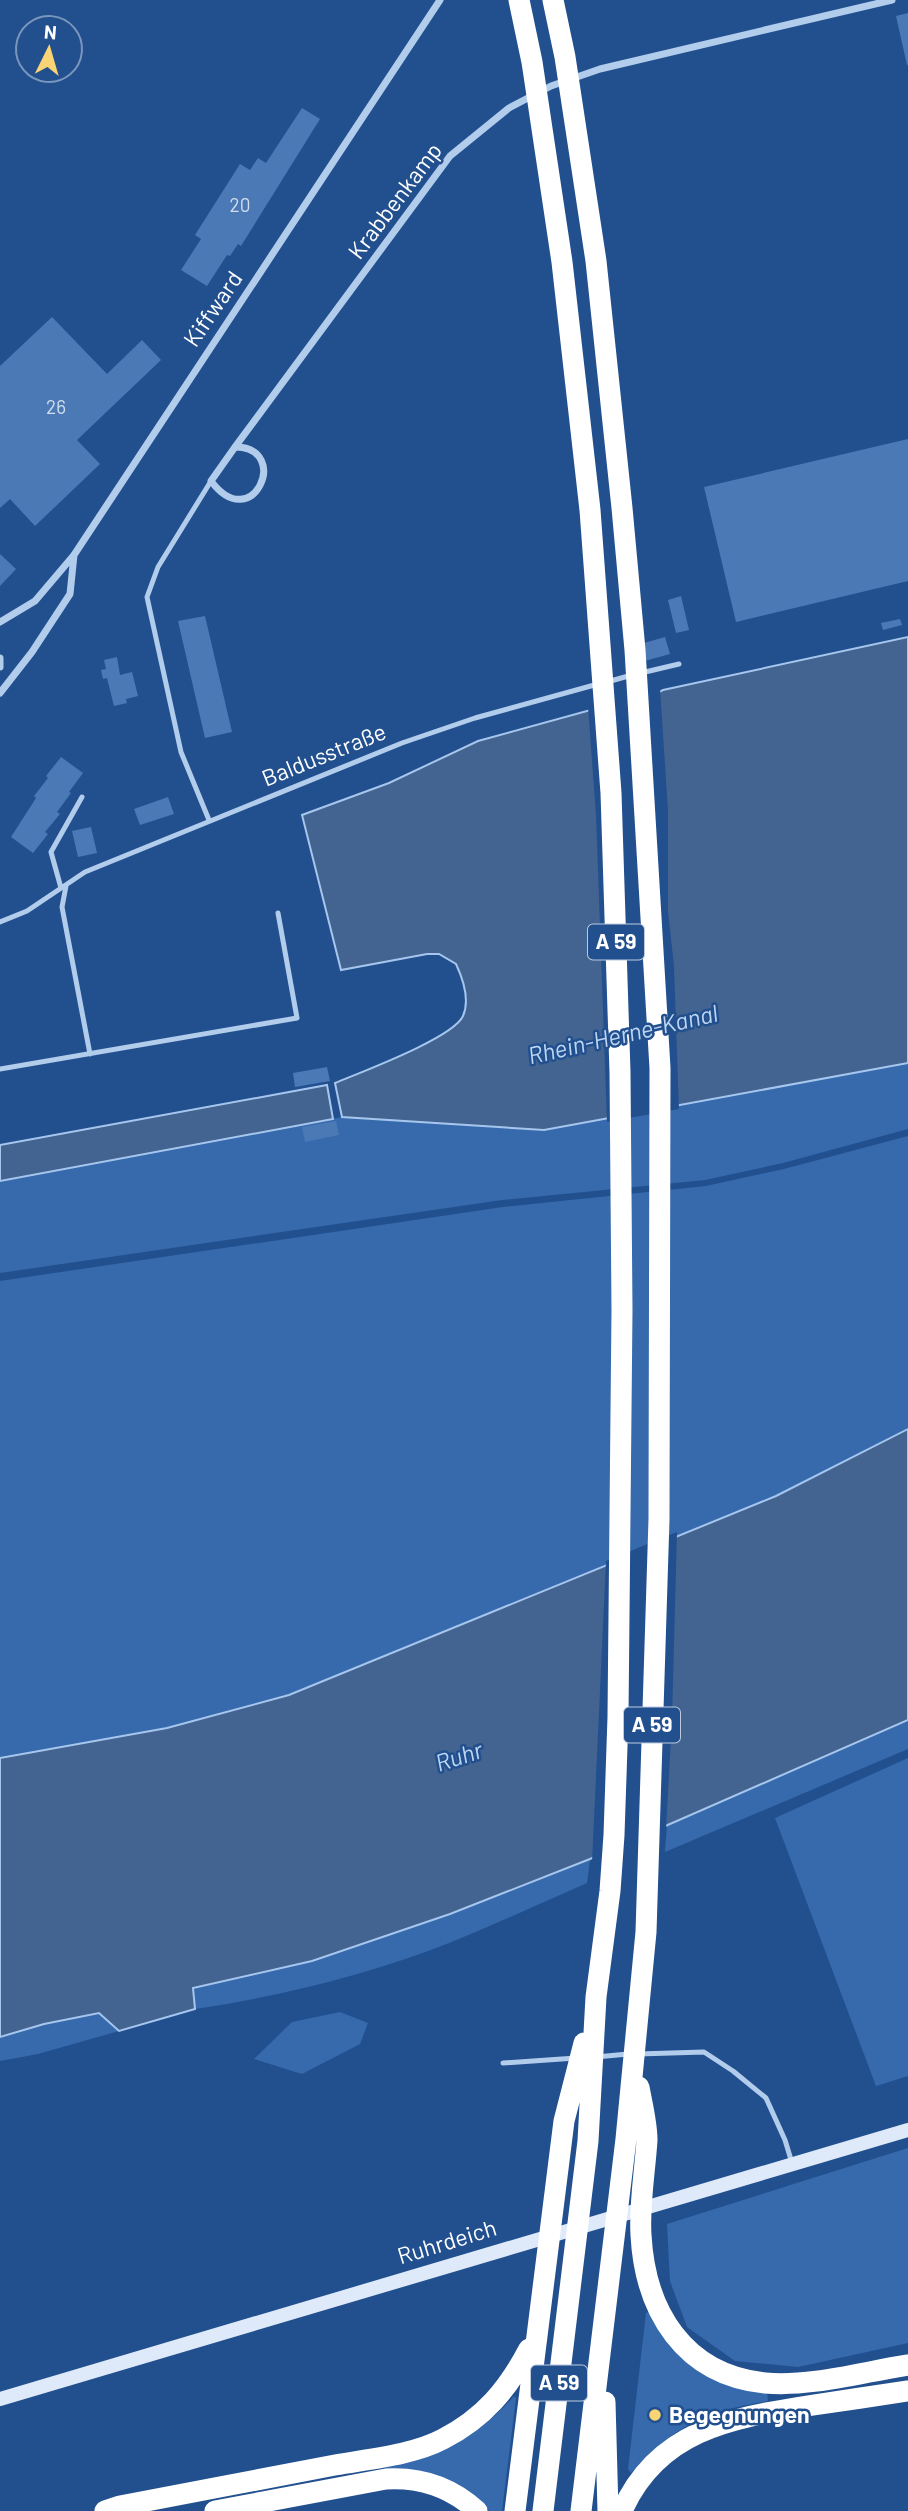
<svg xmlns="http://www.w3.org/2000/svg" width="908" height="2511" font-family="Barlow,sans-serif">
	<rect width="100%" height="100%" fill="#22508f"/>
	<path fill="#366aad" d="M908 1063V1129L783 1163 705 1180 502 1200 0 1273V1181L342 1117 544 1130Z
		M908 1136V1429L776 1496 289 1695 167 1728 0 1758V1281L503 1207 706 1186 784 1169Z
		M908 1720V1749L665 1852 667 1825Z
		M908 1758V2076L876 2086 775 1818Z
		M590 1859 587 1883C541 1903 496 1924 449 1943 368 1975 281 1996 195 2009L192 1988 312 1961 450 1914Z
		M340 2012 368 2023 360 2044 302 2074 254 2059 292 2022Z
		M99 2013 119 2031 38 2054 0 2061V2037L44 2024Z
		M908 2148V2343L798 2367 735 2361 687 2327 670 2281 667 2224Z
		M649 2312C682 2372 707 2372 767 2393L768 2401C706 2411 673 2426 631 2473L628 2469 646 2313Z
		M514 2396 516 2398 502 2511H489C464 2477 425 2469 386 2471L385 2466C438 2447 476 2441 514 2396Z"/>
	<path fill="#436491" stroke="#a6c6ed" stroke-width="2" d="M908 637V1063L544 1130 342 1117 335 1083C361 1072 453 1038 463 1016 470 1000 463 979 456 964L439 954H427L341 970 302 815 389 783 478 741 616 703 658 700 657 693 663 690Z
		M327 1085 333 1119 0 1181V1145Z
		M908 1429V1720L590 1859 450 1914 312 1961 193 1988 195 2009 119 2031 99 2013 44 2024 0 2037V1758L167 1728 289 1695 776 1496Z"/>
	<path fill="#22508f" d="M660 688 668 811V911L674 966 679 1109 607 1122 596 815 588 707 615 699 654 697 655 691Z
		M677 1532 672 1719 666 1830 592 1862 606 1561Z"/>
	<path fill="#4b79b6" d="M908 13V65H907L896 16Z
		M302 108 320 119 241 246 238 244 230 256 227 255 207 286 181 270 201 239 195 235 240 164 250 170 258 158 266 163Z
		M52 317 107 374 142 340 161 360 77 440 100 464 35 526 10 499 0 508V366Z
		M908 439V581L736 622 704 487Z
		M0 554 16 569 0 586Z
		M681 596 689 630 676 633 668 600Z
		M205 616 232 732 205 738 178 621Z
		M900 619 902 625 883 630 881 623Z
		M665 637 670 654 641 662 637 645Z
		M117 657 120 675 132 672 138 696 126 699 127 703 114 706 107 678 103 679 101 670 106 669 104 660Z
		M61 757 83 773 69 792 71 793 57 812 60 814 45 832 48 834 33 853 11 837 36 798 34 796 48 778 46 776Z
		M168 797 174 814 140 825 134 809Z
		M91 827 97 853 78 857 72 831Z
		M327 1067 330 1081 295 1087 293 1073Z
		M336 1121 339 1135 305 1142 302 1127Z"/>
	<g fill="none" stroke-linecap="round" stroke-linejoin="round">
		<path stroke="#b2ccec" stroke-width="5" d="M641 673 679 664
			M607 682 632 675
			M209 820 181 752 147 597 158 567 211 481
			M66 886 62 907 90 1054
			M61 888 51 852 82 797
			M0 922 27 911 85 872 402 743 475 718 598 684
			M0 1069 297 1018 278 913
			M638 2054 704 2052 733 2071 766 2098 785 2140 792 2163
			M596 2057 628 2054
			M503 2063 576 2058"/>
		<path stroke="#b2ccec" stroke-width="7" d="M235 447C292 447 253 537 211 481L235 447 450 156 509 108 551 86 600 69 892 0
			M0 622 35 601 74 555 440 0
			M0 658V667
			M0 693 32 652 70 594 74 555"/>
		<path stroke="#deeaf9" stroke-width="14" d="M0 2399 908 2130"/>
		<path stroke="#fff" stroke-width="21" d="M519 0 532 62 562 262 590 510 611 793 620 1072 622 1310 618 1717 614 1835 610 1891 596 1997 588 2141 543 2511
			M553 0 565 57 596 261 622 508 635 650 660 1068 659 1519 646 1932 626 2139 581 2511
			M639 2087C642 2104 647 2123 647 2140 645 2172 639 2204 641 2235 645 2311 684 2375 765 2383 812 2387 862 2372 908 2365
			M605 2402 608 2511
			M105 2511 120 2506C192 2492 263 2479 335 2465 368 2459 413 2455 443 2439 484 2418 508 2389 529 2349
			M215 2511 386 2479C421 2477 451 2487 477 2511
			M515 2511 564 2121 584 2043
			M622 2511C657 2431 730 2418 807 2406 841 2401 874 2396 908 2391"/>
	</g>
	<circle fill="#f8d474" stroke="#22508f" stroke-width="2.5" cx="655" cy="2415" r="7"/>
	<g text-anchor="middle" stroke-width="5" stroke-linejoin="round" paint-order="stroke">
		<g font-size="19" fill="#d2deed">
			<text x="240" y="212">20</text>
			<text x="56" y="414">26</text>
		</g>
		<g fill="#22508f" stroke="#bdcadd" stroke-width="2">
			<rect x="588" y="924.5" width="56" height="35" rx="5"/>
			<rect x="624" y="1707.5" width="56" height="35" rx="5"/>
			<rect x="531" y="2365.5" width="56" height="35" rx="5"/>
		</g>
		<g font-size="21" font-weight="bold" fill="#fff">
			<text x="616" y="949">A 59</text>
			<text x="652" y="1732">A 59</text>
			<text x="559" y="2390">A 59</text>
		</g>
		<g font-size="23" fill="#fff" stroke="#22508f">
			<text transform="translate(395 201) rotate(-53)" y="8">Krabbenkamp</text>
			<text transform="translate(213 309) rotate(-56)" y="8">Kiffward</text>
			<text transform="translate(324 755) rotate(-22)" y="8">Baldusstraße</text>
			<text transform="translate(447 2242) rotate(-17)" y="8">Ruhrdeich</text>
		</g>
		<g font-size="23" font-weight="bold" fill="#fff" stroke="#22508f" text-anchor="start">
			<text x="669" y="2423">Begegnungen</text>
		</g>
		<g font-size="24" font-style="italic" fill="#bed6f3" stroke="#22508f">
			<text transform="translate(623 1035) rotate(-13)" y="8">Rhein-Herne-Kanal</text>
			<text transform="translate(459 1757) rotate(-18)" y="8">Ruhr</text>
		</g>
	</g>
	<g transform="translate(49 49) rotate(5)"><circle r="33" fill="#22508f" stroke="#7a96bc" stroke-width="2"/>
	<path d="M0-5L12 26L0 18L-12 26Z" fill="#f8d474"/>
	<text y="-10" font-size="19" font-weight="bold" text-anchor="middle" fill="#ffffff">N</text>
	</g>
</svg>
